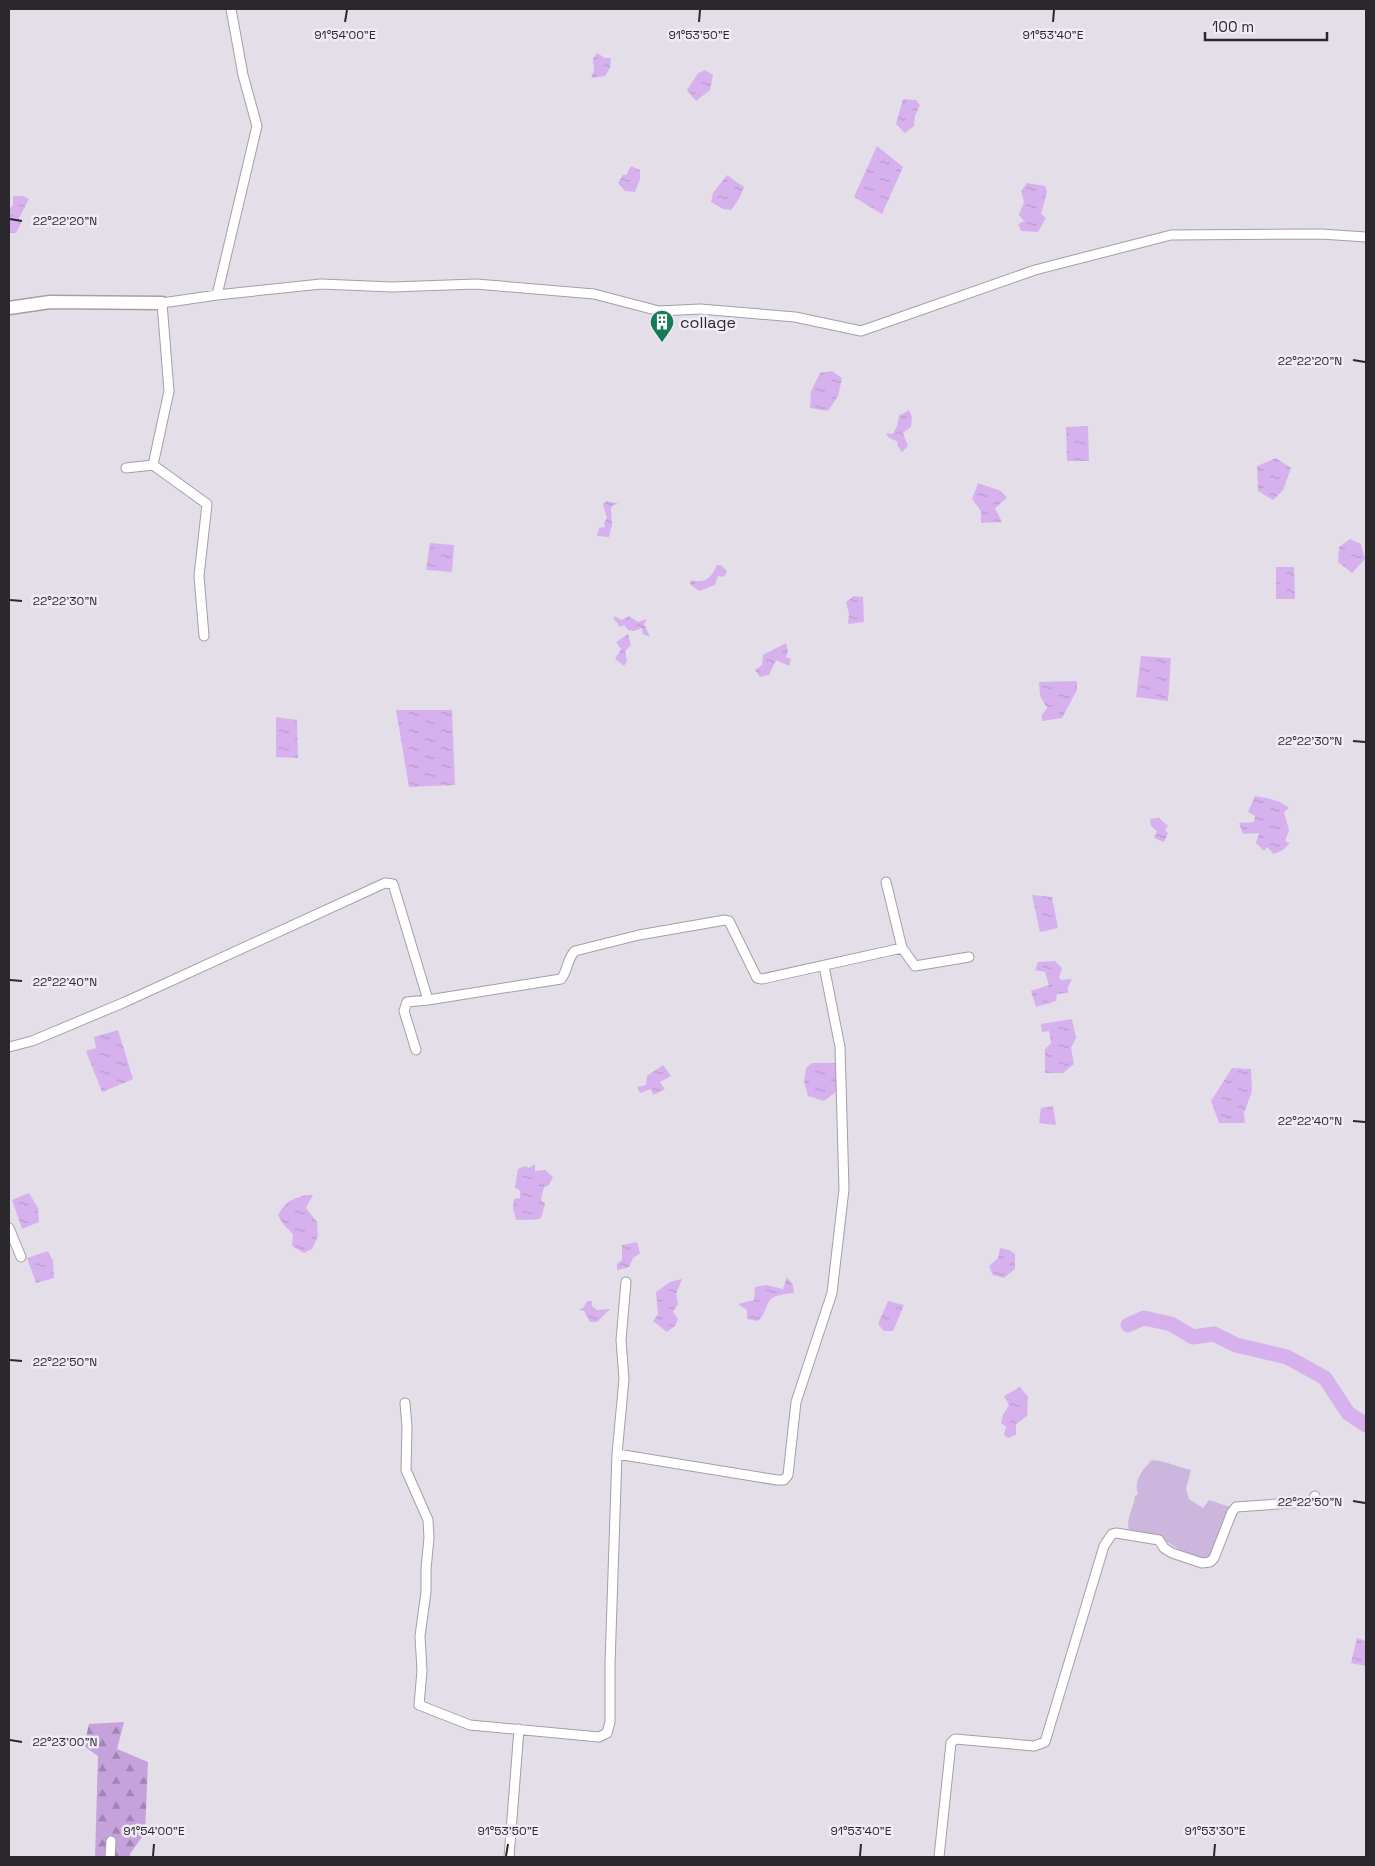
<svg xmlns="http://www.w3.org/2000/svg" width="1375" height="1866" font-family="'Space Grotesk',sans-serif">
	<defs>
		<pattern id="forest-firs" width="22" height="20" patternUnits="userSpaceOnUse" patternTransform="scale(1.25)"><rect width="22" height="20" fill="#c6a2dd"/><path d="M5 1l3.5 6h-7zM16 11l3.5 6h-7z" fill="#a184b3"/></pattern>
		<pattern id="water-ripples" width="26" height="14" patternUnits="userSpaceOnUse" patternTransform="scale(1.25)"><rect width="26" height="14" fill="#d6b1ee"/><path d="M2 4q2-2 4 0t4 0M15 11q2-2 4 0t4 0" fill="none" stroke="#b898cc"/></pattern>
	</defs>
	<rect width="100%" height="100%" fill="#e4dee9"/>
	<path fill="#cdb6dd" d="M1152 1460C1166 1461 1177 1467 1191 1470L1186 1489 1189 1499 1203 1508 1209 1500 1230 1507 1213 1557C1188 1564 1175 1542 1154 1536 1147 1534 1138 1533 1130 1532 1124 1522 1134 1508 1135 1496L1138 1494C1133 1481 1143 1469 1152 1460Z"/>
	<path fill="url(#forest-firs)" d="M124 1722 117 1749 148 1762 145 1833 130 1854V1857H95L98 1756 84 1746 89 1724Z"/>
	<path fill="url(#water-ripples)" d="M597 53 605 58H611L610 68 605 76 591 78 594 71 593 59Z
		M705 70 713 75 710 90 696 101 687 90 698 73Z
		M903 99 916 100 920 105 915 116 914 126 905 133 896 124Z
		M877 146 903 167 882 214 854 197Z
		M631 166 640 170V179L635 192 625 191 618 183 623 175H626Z
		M727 175 744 187 739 199 731 210 723 209 711 202 713 193Z
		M1027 183 1045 186 1047 192 1041 214 1046 218 1038 232 1021 231 1018 224 1024 221 1019 215 1024 202 1021 191Z
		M13 196H23L29 199 19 218 21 223 16 233H9V209L13 205Z
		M832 371 842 378 838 396 828 411 810 408 811 391 820 373Z
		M909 410 912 417 911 427 903 433 908 446 902 452 897 445 898 442 888 437 886 433 893 434 897 426 899 416Z
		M1088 426 1089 461H1067L1066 427Z
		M1276 458 1291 468 1283 490 1273 500 1258 491 1257 466Z
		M978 483 1001 491 1007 498 995 508 1002 522 981 523V511L972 499Z
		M607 501 619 504 613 505 611 508 612 524 609 537 597 536 599 528 605 527 604 523 607 518 603 504Z
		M1350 539 1361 544 1365 559 1352 573 1338 562 1339 547Z
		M430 543 454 545 452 572 426 570Z
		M717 565H721L727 571 724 577 718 576 715 585 699 591 690 584 691 580C705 584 711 578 717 565Z
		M1276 567H1294L1295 599H1276Z
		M854 596 863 597 864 622 848 624 849 614 846 602Z
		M614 616 622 620 629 616 638 622 647 619 644 624 650 637 643 634 642 628 634 631 628 630 624 625 620 627 614 619Z
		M628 634 631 645 625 651 627 661 624 666 615 659 621 649 616 642Z
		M786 643 788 651 786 657 791 659 789 666 776 660 769 675 760 677 755 670 762 665 763 655Z
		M1141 656 1171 658 1168 701 1136 697Z
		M1077 681V690L1062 718 1042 721V715L1047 708 1040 696 1039 682Z
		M396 710H452L455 785 409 787Z
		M276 717 297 720 298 758 276 757Z
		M1255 796C1268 798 1278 799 1289 808L1284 812 1289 830 1285 841 1290 843 1283 850 1274 854 1267 847 1264 851 1256 843 1259 833 1243 834 1239 823 1254 822 1255 816 1248 812Z
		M1159 818 1168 826 1165 830 1168 833 1164 842 1154 838 1157 831 1151 826 1150 819Z
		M1032 895 1052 897 1058 928 1040 932Z
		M1055 961 1062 968 1059 977 1061 980 1072 979 1068 987V993L1057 994 1056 1001 1036 1007 1031 991 1049 985 1045 972 1035 970 1038 962Z
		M1072 1019 1076 1038 1071 1048 1074 1064 1063 1073H1045V1049L1051 1043 1049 1031 1042 1032 1041 1024Z
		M118 1030 133 1079 102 1092 86 1051 96 1048 94 1037Z
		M812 1063H835L837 1091 824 1101 808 1096 804 1081 806 1068Z
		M663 1065 671 1076 660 1082 665 1089 653 1095 651 1089 640 1093 637 1087 646 1085 647 1076Z
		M1232 1068 1251 1069 1252 1091 1244 1113 1245 1123H1219L1211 1101Z
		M1053 1106 1056 1125 1039 1123 1041 1108Z
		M535 1164V1171L545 1170 553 1177 549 1185 544 1187 541 1200 545 1204 541 1218C534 1221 524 1219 516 1220L513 1208 514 1199 520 1198V1191L515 1187 518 1169 525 1166 529 1168Z
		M29 1193 38 1208 39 1222 22 1229 12 1200Z
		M306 1195H313L306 1208 317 1222 318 1236 312 1249 304 1253 292 1246 293 1234 283 1224 278 1215C286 1201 292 1199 306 1195Z
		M637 1242 640 1253 633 1258 629 1267 617 1270V1264L622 1260V1245Z
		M1000 1248 1009 1250 1015 1254V1269L1004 1278 993 1275 989 1266 998 1258Z
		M48 1251 53 1261 54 1278 36 1283 27 1258Z
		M787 1277 793 1285 794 1293C787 1294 775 1294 770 1300 765 1307 765 1315 758 1321L747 1319V1310L738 1304 754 1300 755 1287 766 1285 783 1289Z
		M682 1279 676 1294 678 1304 673 1312 678 1319 675 1326 667 1332 653 1321 658 1314 656 1292 670 1282Z
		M587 1301H592V1306L597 1310 610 1309 597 1322H590L584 1311 579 1310 583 1308Z
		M888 1301 904 1305 893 1331H884L878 1324Z
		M1020 1387 1028 1397 1027 1416 1016 1424V1435L1008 1438 1004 1435 1006 1427 1001 1423 1003 1415 1009 1405 1004 1396Z
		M1357 1638 1366 1641V1666L1351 1663Z"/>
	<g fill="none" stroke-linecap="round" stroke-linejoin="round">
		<path stroke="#d6b1ee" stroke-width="15" d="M1128 1325 1144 1318 1171 1324 1193 1337 1214 1334 1236 1345 1287 1357 1325 1378 1348 1413 1366 1425"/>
		<defs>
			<path id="street" d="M217 295 321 284 392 287 476 284 594 294 659 311 700 309 795 317 861 331 1035 270 1171 235 1321 234 1366 237
				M126 468 153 465
				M204 636 199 576 207 504 153 465 169 391 162 303 217 295 257 126 243 75 231 9
				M886 882 902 948 915 966 969 957
				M9 1047 32 1041 125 1002 385 883 393 884 428 1000 561 979C568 971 567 958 575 951L639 935 725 920 729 921 757 978 762 979 902 948
				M416 1050 404 1011 407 1002 428 1000
				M9 1228 21 1257
				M626 1282 621 1340 624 1379 617 1454 777 1480H784L788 1475 796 1402 832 1293 844 1189 840 1047 824 966
				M405 1403 407 1427 406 1470 428 1520 429 1538 426 1569V1592L420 1636 422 1671 419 1705 470 1725 599 1737 607 1733 610 1722V1664L617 1454
				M110 1857 111 1841
				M509 1857 519 1729
				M939 1857 951 1743 955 1739 1034 1746 1045 1742 1104 1546 1112 1534 1116 1533 1159 1540 1164 1548 1172 1553 1202 1563 1210 1562 1214 1558 1232 1512 1236 1507 1305 1502 1311 1501 1315 1496"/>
			<path id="secondary" d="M9 308 50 302 162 303"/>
		</defs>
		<use href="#street" stroke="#a49ea8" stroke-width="11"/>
		<use href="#secondary" stroke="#a49ea8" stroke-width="15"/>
		<use href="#street" stroke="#fff" stroke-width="9"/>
		<use href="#secondary" stroke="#fff" stroke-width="12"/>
	</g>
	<path fill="none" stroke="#2a282c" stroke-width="2" d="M345 22 347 10M699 22 700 10M1053 22 1054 10M10 219 22 221M1353 360 1365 362M10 600 22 601M1353 741 1365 742M10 980 22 981M1353 1121 1365 1122M10 1360 22 1361M1353 1501 1365 1503M10 1740 22 1742M153 1856 154 1844M506 1856 508 1844M860 1856 861 1844M1214 1856 1215 1844"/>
	<defs>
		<symbol id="building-pin" viewBox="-11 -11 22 30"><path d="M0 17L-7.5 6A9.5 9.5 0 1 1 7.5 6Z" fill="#147b54" stroke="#f1ebf6"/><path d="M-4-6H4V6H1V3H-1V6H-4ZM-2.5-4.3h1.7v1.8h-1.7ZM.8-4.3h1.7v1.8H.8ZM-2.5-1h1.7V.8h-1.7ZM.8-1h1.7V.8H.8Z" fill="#fff"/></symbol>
	</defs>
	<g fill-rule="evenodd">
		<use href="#building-pin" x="648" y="308" width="28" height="38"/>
	</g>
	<g text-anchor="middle" stroke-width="5" stroke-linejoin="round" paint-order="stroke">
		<g font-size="16" fill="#2a282c" stroke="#f1ebf6" text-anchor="start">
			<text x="680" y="328">collage</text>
		</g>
	</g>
	<g font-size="12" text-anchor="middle" fill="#2a282c" stroke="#f1ebf6" stroke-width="5" stroke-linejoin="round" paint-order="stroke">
		<text x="345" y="39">91°54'00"E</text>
		<text x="699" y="39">91°53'50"E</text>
		<text x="1053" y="39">91°53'40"E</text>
		<text x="65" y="225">22°22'20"N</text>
		<text x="1310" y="365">22°22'20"N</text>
		<text x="65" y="605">22°22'30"N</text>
		<text x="1310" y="745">22°22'30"N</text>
		<text x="65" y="986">22°22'40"N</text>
		<text x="1310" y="1125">22°22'40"N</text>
		<text x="65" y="1366">22°22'50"N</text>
		<text x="1310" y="1506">22°22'50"N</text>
		<text x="65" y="1746">22°23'00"N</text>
		<text x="154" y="1835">91°54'00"E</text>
		<text x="508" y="1835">91°53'50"E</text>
		<text x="861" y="1835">91°53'40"E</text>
		<text x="1215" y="1835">91°53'30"E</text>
	</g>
	<rect width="1375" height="1866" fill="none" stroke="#2a282c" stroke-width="20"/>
	<path d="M1205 32v8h122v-8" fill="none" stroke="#2a282c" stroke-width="2.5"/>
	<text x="1212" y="32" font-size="15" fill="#2a282c" stroke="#f1ebf6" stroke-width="4" paint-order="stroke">100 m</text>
</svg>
